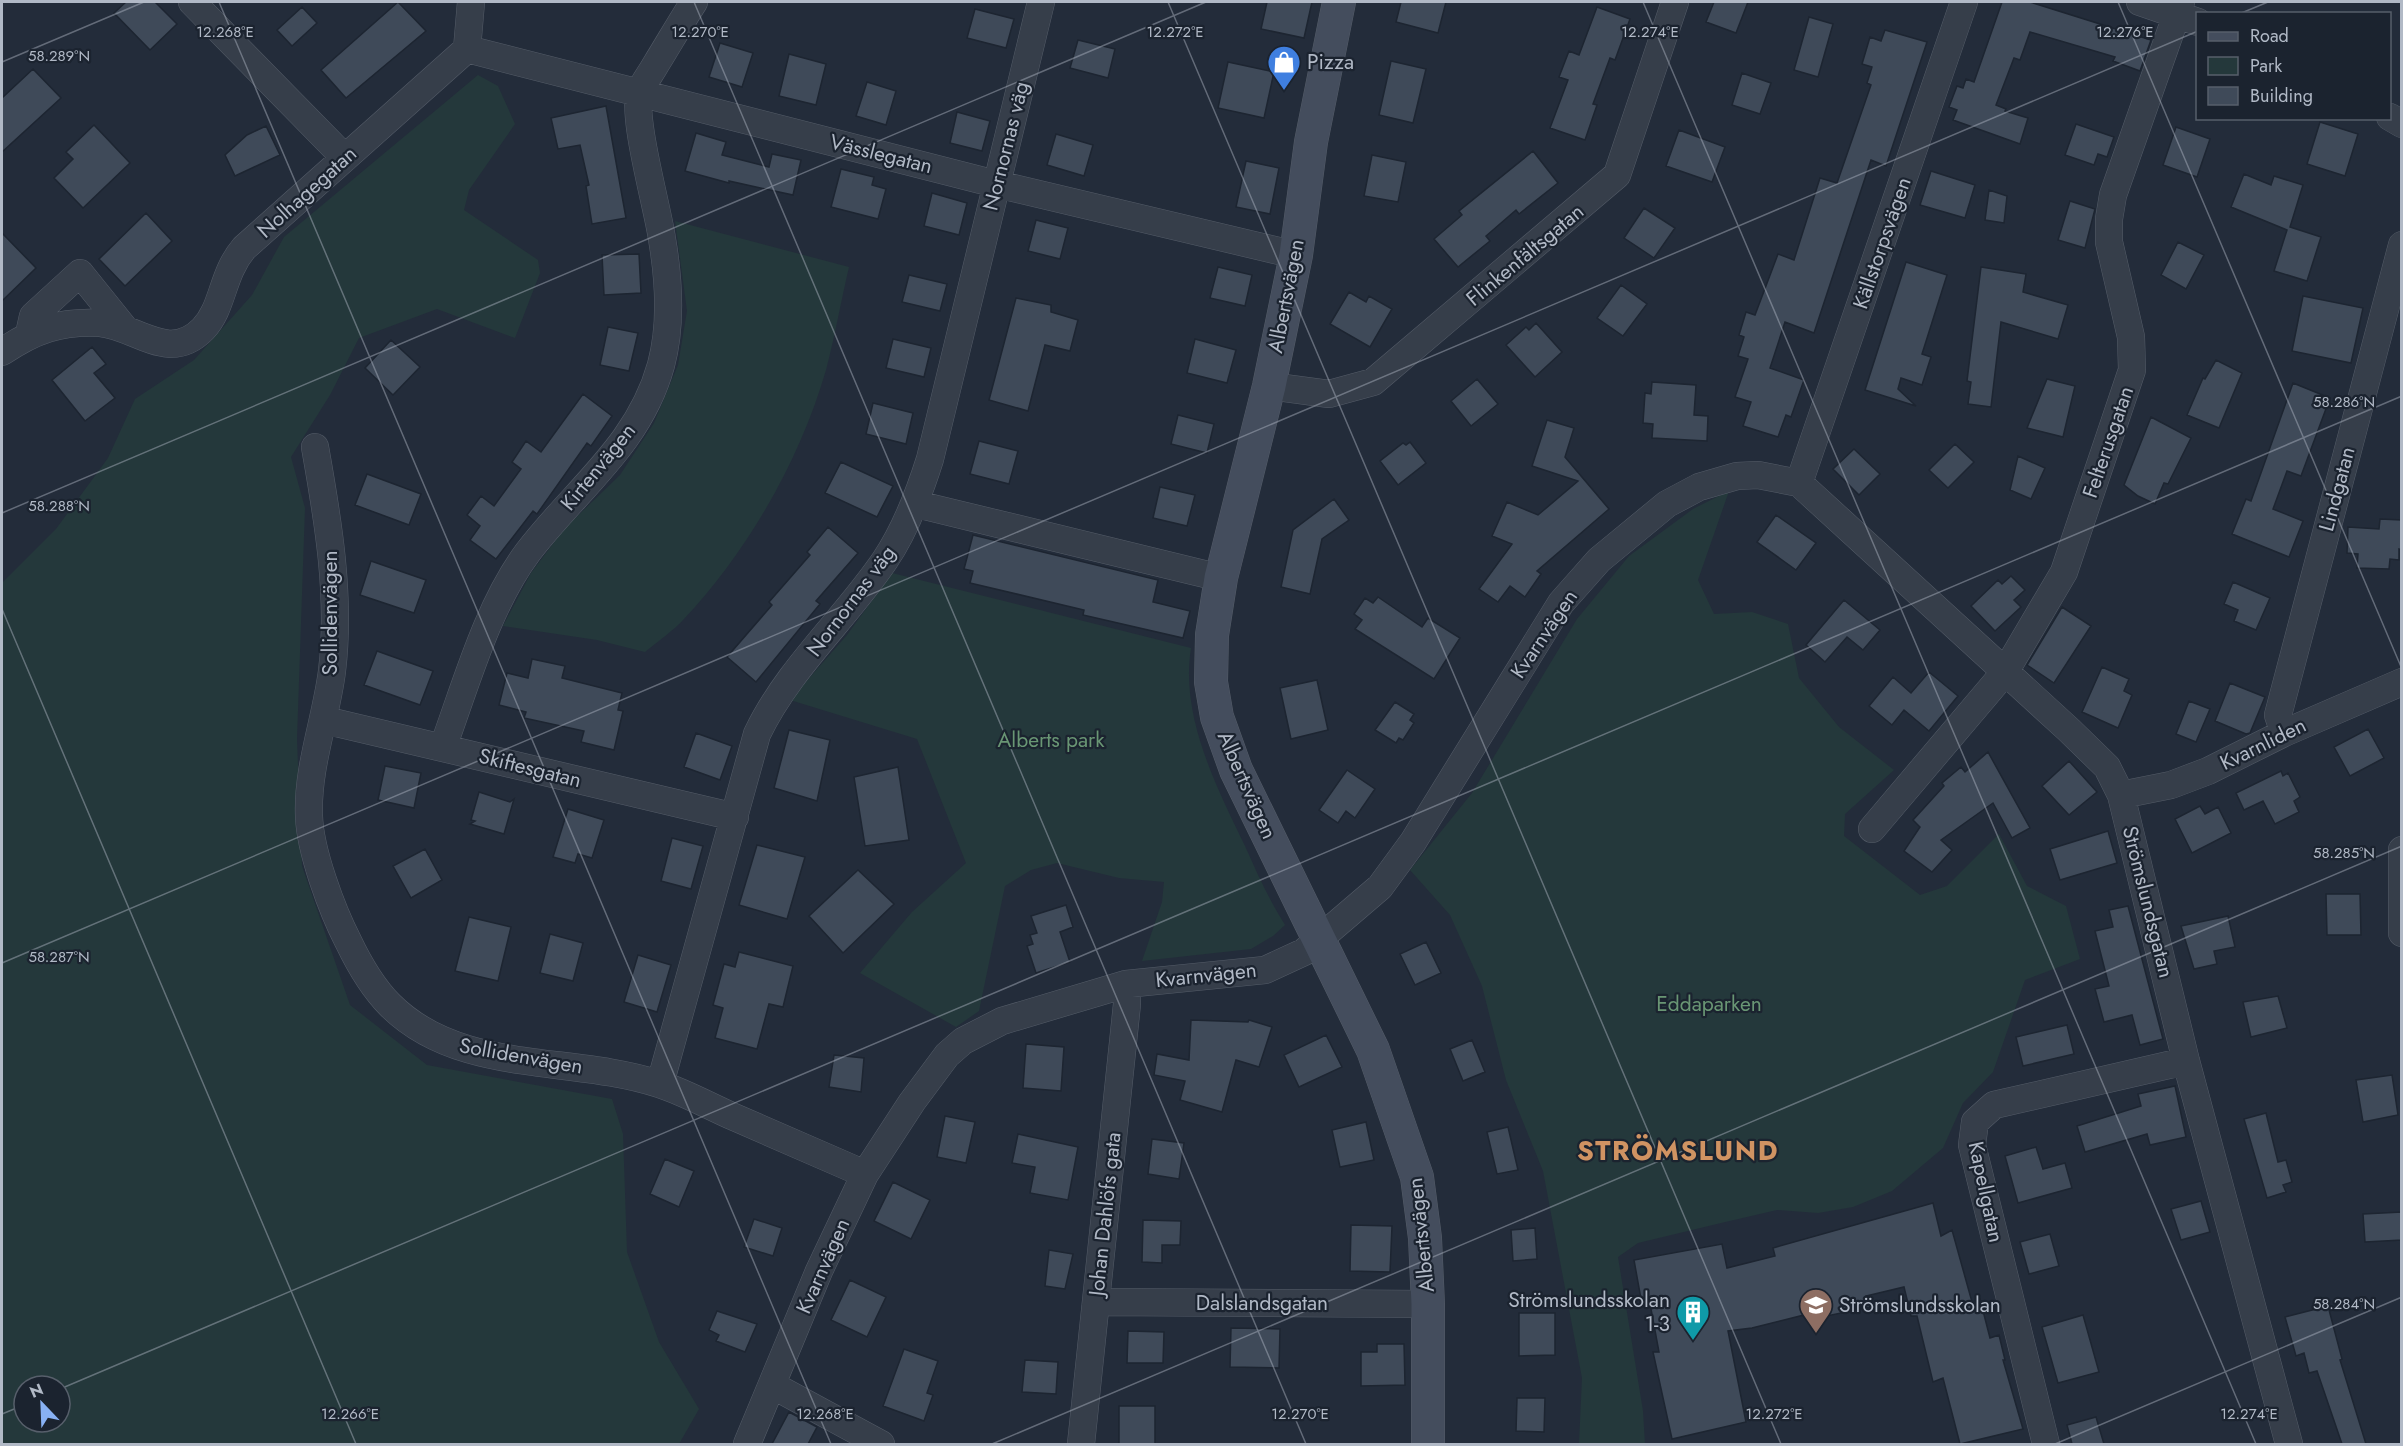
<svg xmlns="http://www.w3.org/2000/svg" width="2403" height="1446" font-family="Jost,sans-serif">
	<rect width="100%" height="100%" fill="#232c3a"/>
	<path fill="#24383b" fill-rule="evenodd" d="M478 75 498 86 515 124 469 190 464 210 538 260 540 273 515 338 437 309 359 338 330 395 291 457 305 508 297 739 302 866 350 1005 427 1065 612 1099 623 1134 627 1252 659 1342 699 1409 679 1444H2V583L56 529 108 458 135 399 194 360 252 295 284 237ZM24 1386H60V1422H24Z
		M675 221 849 267C841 301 835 336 826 370 800 460 748 551 684 619 673 631 658 641 645 652L597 640 503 626 531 573 564 529 620 475 654 423 678 365 687 311Z
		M1729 491 1698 580 1714 614 1752 612 1788 624 1799 678 1839 727 1894 770 1845 814 1844 836 1920 895 1947 886 1999 834 2027 886 2066 906 2080 959 2025 980 1993 1072 1963 1103 1943 1148 1892 1191 1853 1207 1818 1213 1777 1210 1721 1223 1638 1243 1618 1257 1643 1411 1645 1444H1579L1582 1378 1543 1171 1506 1080 1482 986 1450 915 1410 870 1472 793 1577 619 1629 556 1693 509Z
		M892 573 1191 648C1180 716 1216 786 1245 846 1257 873 1269 900 1285 925L1273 936 1251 949 1142 961 1162 902 1164 882 1119 878 1057 863 1031 870 1005 886 979 1011 956 1027 860 973 912 912 966 863 917 739 790 700 847 635Z"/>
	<path fill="#3f4a59" stroke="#1d2531" stroke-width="1.5" d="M126 2H155L177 24 150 50 114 13Z
		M398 2 426 31 346 98 321 70Z
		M1267 2H1312L1304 38 1261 29Z
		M1401 2H1446L1438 33 1396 22Z
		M1714 2H1748L1736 33 1706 22Z
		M2002 2H2030L2151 40 2140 71 2113 61 2115 57 2030 32 2020 60 2014 58 1996 105 2006 109 2005 111 2028 118 2020 144 1953 120 1957 110 1949 107 1957 86 1963 88 1966 79 1974 82Z
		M302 7 317 23 292 46 277 30Z
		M1597 7 1630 19 1615 60 1610 58 1593 104 1597 105 1585 140 1550 128 1568 80 1559 77 1569 51 1579 55Z
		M975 9 1014 19 1006 48 967 38Z
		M1809 17 1833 24 1818 77 1794 70Z
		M1885 30 1927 42 1886 166 1871 160 1814 333 1785 322 1770 368 1804 380 1791 417 1786 415 1778 437 1743 426 1751 402 1735 397 1748 359 1738 356 1744 337 1739 335 1746 312 1755 315 1778 254 1794 260 1820 178 1837 183 1871 85 1867 83 1872 67 1862 64 1870 37 1881 41Z
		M1078 40 1115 49 1108 78 1070 68Z
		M720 43 753 53 742 87 709 77Z
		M789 54 826 64 816 105 779 96Z
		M1391 61 1426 69 1413 123 1379 115Z
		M1228 62 1274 72 1264 118 1218 108Z
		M33 69 61 98 2 152V98Z
		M1742 73 1771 83 1760 114 1732 105Z
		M867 82 896 91 886 125 856 116Z
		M606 106 626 218 592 224 586 186 589 185 580 145 558 149 551 118Z
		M957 112 990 121 982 151 950 143Z
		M2320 122 2358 134 2345 176 2307 164Z
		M2076 124 2114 137 2107 157 2098 154 2094 165 2065 155Z
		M94 125 130 163 83 208 54 178 73 159 66 152Z
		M266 126 280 155 235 176 225 155 247 135Z
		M2176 127 2210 139 2197 177 2163 165Z
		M1679 130 1725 147 1712 182 1666 166Z
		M696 133 726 142 722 155 769 167 772 154 801 160 793 195 729 181V183L685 171Z
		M1056 134 1093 145 1084 176 1047 165Z
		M1533 151 1558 183 1519 214 1516 210 1486 236 1490 241 1458 267 1434 239 1462 215 1459 211Z
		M1372 155 1406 162 1398 202 1364 196Z
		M1246 161 1279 168 1270 214 1236 207Z
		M841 169 874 177 872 185 886 189 878 219 831 207Z
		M1931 171 1975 185 1965 218 1920 205Z
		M2244 174 2271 185 2274 176 2303 185 2290 227 2321 237 2307 281 2274 271 2287 230 2231 207Z
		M1989 190 2007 196 2004 223 1985 220Z
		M932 193 967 203 959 235 924 226Z
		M2070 201 2095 209 2085 248 2058 240Z
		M1644 208 1675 228 1654 258 1624 238Z
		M146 213 172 241 125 286 99 259Z
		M1036 220 1068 228 1060 259 1028 251Z
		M2 233 36 268 2 301Z
		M2178 242 2204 255 2186 289 2161 275Z
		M639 254 641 293 604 295 602 255Z
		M1906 262 1947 275 1922 354 1931 357 1922 385 1901 378 1898 389 1916 406 1865 390Z
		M1218 267 1252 275 1245 306 1210 298Z
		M1981 267 2026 274 2023 292 2068 305 2058 339 2001 322 1991 407 1968 404 1971 382 1967 381Z
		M909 275 947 284 940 311 902 302Z
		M1621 285 1647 304 1623 336 1597 318Z
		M1349 292 1366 302 1369 296 1392 309 1370 347 1330 324Z
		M2303 296 2363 308 2351 363 2292 351Z
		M1016 298 1051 305V312L1078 320 1070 351 1045 345 1028 411 989 400Z
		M1536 323 1562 352 1535 377 1506 345 1526 327 1529 330Z
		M608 327 638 333 629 371 600 365Z
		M893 339 931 348 924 377 886 368Z
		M1195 339 1236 350 1227 383 1187 373Z
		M391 340 420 367 393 395 365 368Z
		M92 347 106 364 94 373 115 398 85 421 52 380Z
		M2216 360 2242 373 2219 428 2187 415 2203 378 2205 379Z
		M1477 379 1498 404 1471 426 1451 401Z
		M2047 379 2075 386 2063 437 2027 428Z
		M1652 382 1696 385 1694 415 1708 416 1707 441 1652 438 1653 424 1643 423 1645 393 1651 394Z
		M2293 383 2330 398 2301 476 2287 471 2273 509 2303 521 2289 557 2232 534 2246 499 2251 501Z
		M583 394 612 416 591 446 587 443 537 514 533 511 496 559 470 540 480 526 467 515 481 496 494 506 521 469 512 462 526 441 541 452Z
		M873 403 913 413 906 444 866 434Z
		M1178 415 1214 424 1207 453 1171 444Z
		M2151 417 2191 438 2168 484 2164 483 2155 504 2138 496 2124 485Z
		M1547 420 1574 428 1565 457 1609 509 1537 571 1541 574 1525 597 1510 586 1498 602 1479 589 1512 544 1492 536 1507 502 1538 515 1578 481 1532 466Z
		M979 441 1018 451 1009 484 970 474Z
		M1410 442 1426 463 1398 485 1380 461 1403 443 1406 445Z
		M1955 444 1974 462 1948 488 1929 470Z
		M1854 449 1880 474 1859 495 1833 469Z
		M2018 456 2045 468 2031 499 2010 490Z
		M841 462 893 486 877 517 825 493Z
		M367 474 421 494 409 525 355 505Z
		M1160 487 1195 495 1187 526 1153 518Z
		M1334 499 1349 520 1322 539 1310 594 1281 587 1293 530Z
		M1776 515 1816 543 1796 570 1757 542Z
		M2380 519 2402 520V550L2399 549V560L2390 559 2389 569 2357 568 2358 554 2347 553 2348 527 2379 529Z
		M828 527 858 553 816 601 820 604 756 682 727 657 772 605 769 602 810 555 807 552Z
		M973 535 1158 580 1153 602 1190 611 1183 638 1083 615 1084 610 970 583 973 571 964 569Z
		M371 561 426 580 414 613 360 595Z
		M2011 576 2025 590 2014 600 2021 607 1995 631 1971 606 1998 580 2002 584Z
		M2233 582 2270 598 2256 630 2234 621 2238 610 2224 604Z
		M1378 597 1422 627 1428 618 1460 638 1434 679 1355 629 1362 620 1354 614 1365 598 1373 603Z
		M1844 600 1880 630 1863 650 1847 637 1825 662 1806 645Z
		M2062 607 2091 626 2054 683 2027 665Z
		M377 651 433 671 420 705 364 685Z
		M532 659 565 666 562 678 622 693 618 710 623 711 614 750 581 742 584 731 524 718 526 712 499 705 507 673 528 678Z
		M2102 667 2129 679 2124 691 2132 695 2118 728 2082 712Z
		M1929 672 1958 696 1929 731 1904 710 1892 725 1869 706 1893 677 1911 693Z
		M1317 680 1328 730 1291 739 1280 688Z
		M2230 683 2265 697 2250 733 2246 734 2215 721Z
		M2189 701 2210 709 2196 742 2176 734Z
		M1395 702 1414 714 1410 720 1414 723 1403 740 1399 738 1396 743 1375 730Z
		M2368 729 2384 758 2350 776 2334 747Z
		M789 730 830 740 817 801 774 788Z
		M696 733 732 746 720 780 684 767Z
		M1988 752 2030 828 2012 838 1993 803 1941 840 1952 850 1932 872 1904 851 1920 827 1913 820 1944 786 1942 783 1961 767 1965 772Z
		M2069 761 2097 792 2069 815 2042 786Z
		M385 766 421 773 414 808 378 800Z
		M898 767 909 840 865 846 854 777Z
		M1347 770 1375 789 1355 818 1346 811 1338 823 1319 810Z
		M2281 771 2283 776 2288 773 2300 797 2294 801 2299 812 2275 824 2263 801 2244 810 2236 793Z
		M479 792 510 802 514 799 504 834 470 824 475 821 471 820Z
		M2200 806 2205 814 2218 807 2231 833 2192 853 2175 819Z
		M568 809 604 820 592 858 578 854 575 863 553 857Z
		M2108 831 2117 863 2060 880 2050 849Z
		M672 838 703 846 691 889 661 881Z
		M757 845 805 857 787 919 739 905Z
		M425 849 442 880 411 898 393 866Z
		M858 870 894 904 843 953 809 916Z
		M2326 894H2360L2361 935H2327Z
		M1066 905 1073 927 1060 932 1070 962 1036 973 1027 946 1033 944 1030 935 1037 933 1031 916Z
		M2128 906 2163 1039 2140 1045 2132 1015 2104 1022 2095 989 2109 986 2095 931 2113 927 2109 910Z
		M2228 916 2235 947 2214 951 2217 964 2194 969 2181 926Z
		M469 917 511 927 498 981 455 971Z
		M550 934 583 943 573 981 540 973Z
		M1426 942 1441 973 1415 985 1400 954Z
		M739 952 793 966 783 1007 769 1004 757 1049 715 1038 723 1008 713 1005 724 964 735 967Z
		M638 955 671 965 657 1012 624 1002Z
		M2278 996 2287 1028 2251 1037 2243 1002Z
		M1191 1020 1248 1022 1249 1020 1272 1027 1259 1067 1236 1060 1222 1112 1180 1100 1185 1081 1154 1075 1157 1054 1189 1060Z
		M2067 1025 2074 1054 2023 1066 2016 1037Z
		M1326 1035 1342 1067 1299 1087 1284 1055Z
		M1472 1040 1485 1072 1463 1081 1450 1049Z
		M1026 1044 1064 1047 1061 1091 1023 1088Z
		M834 1055 864 1058 861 1092 829 1087Z
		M2392 1075 2398 1115 2363 1122 2356 1080Z
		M2175 1086 2186 1137 2150 1145 2147 1134 2085 1152 2077 1126 2141 1106 2138 1094Z
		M2266 1113 2278 1162 2286 1160 2292 1182 2283 1185 2286 1192 2267 1198 2244 1119Z
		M945 1116 975 1122 966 1163 937 1157Z
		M1366 1122 1374 1160 1340 1167 1332 1130Z
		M1508 1127 1518 1170 1497 1174 1487 1132Z
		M1018 1134 1078 1147 1068 1200 1030 1193 1035 1167 1012 1163Z
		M1152 1139 1184 1143 1179 1179 1148 1174Z
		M2036 1147 2043 1169 2065 1163 2072 1188 2018 1203 2005 1156Z
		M665 1159 694 1171 679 1207 650 1194Z
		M893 1182 930 1200 911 1239 874 1221Z
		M2201 1201 2210 1232 2181 1240 2171 1209Z
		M1933 1203 1941 1236 1952 1230 1972 1302 1980 1299 1990 1338 1999 1335 2005 1360H2003L2023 1429 1960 1444 1943 1378 1933 1382 1917 1316H1911L1904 1287 1866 1296 1870 1307 1822 1317 1820 1311 1752 1328 1728 1331 1746 1422 1672 1439 1653 1352H1659L1649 1298 1641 1299 1634 1260 1722 1244 1727 1268 1775 1256 1773 1248Z
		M2402 1212V1240L2365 1242 2363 1214Z
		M754 1219 782 1228 773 1256 744 1247Z
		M1143 1220 1181 1221 1180 1245H1162V1263L1142 1262Z
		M1351 1225 1392 1226 1390 1272 1350 1271Z
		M1535 1228 1537 1259 1513 1261 1511 1230Z
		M2050 1234 2059 1266 2029 1274 2020 1242Z
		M1049 1250 1073 1254 1065 1289 1045 1286Z
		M850 1280 886 1297 867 1337 831 1320Z
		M2328 1306 2342 1359 2340 1360 2366 1444H2342L2317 1371 2309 1373 2304 1353 2296 1356 2285 1317Z
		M717 1311 757 1324 745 1352 716 1341 719 1335 709 1330Z
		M1519 1313H1555V1355L1519 1356Z
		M2083 1315 2099 1372 2058 1383 2042 1327Z
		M1231 1328 1280 1329 1279 1368 1230 1367Z
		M1128 1331 1164 1332 1163 1363H1127Z
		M1377 1344H1404L1405 1385 1361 1386V1352H1377Z
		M904 1349 938 1361 927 1393 933 1395 924 1421 883 1406Z
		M1025 1360 1058 1362 1056 1394 1022 1392Z
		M1517 1398H1545L1544 1432 1516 1431Z
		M1119 1406H1155V1444H1119Z
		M789 1412 817 1427 808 1444H772Z
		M2096 1417 2104 1444H2072L2067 1425Z"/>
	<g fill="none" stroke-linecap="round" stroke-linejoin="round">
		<defs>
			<path id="street" d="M192 2 345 158
				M2140 2 2198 22
				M467 49 996 184 1296 255
				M2390 117 2402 124
				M29 334 33 316 80 273 125 329
				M2 352C34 330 60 321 100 323 136 326 169 364 203 329 224 307 221 275 244 248L467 49 471 2
				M1269 386 1329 394 1373 382 1617 175 1675 2
				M315 447C328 520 341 597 332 671 326 719 307 767 309 816 310 851 332 910 348 941 359 964 372 987 390 1005 460 1075 571 1055 659 1084 684 1092 709 1106 734 1117 777 1136 821 1155 865 1174
				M1799 483 2069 730 2107 767 2121 795 2186 1061 2289 1444
				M1799 483 1964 2
				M916 504 1221 578
				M324 720 735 817
				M2284 733 2278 715 2402 245
				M443 747C466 684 488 605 528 552 576 489 639 445 661 365 672 324 669 280 662 239 658 209 631 115 640 91 644 82 651 73 656 64 669 43 681 22 694 2
				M2121 795 2171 785 2208 771 2284 733 2402 682
				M1872 829 2005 672 2064 572 2132 370 2131 337 2109 242V219L2113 195 2181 2
				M2402 850V933
				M660 1084 757 734C788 669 845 619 885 560 906 529 919 494 930 459L1041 2
				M1096 1302 1428 1304
				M772 1385 881 1444
				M747 1444 819 1271 865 1174 912 1102 947 1055 963 1041 1002 1021 1126 984 1265 970 1304 952 1380 887 1413 842 1561 603 1599 560 1667 504 1699 487 1737 476 1758 475 1799 483
				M1081 1444 1127 1004 1126 984
				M2046 1444 1972 1145 1975 1122 1994 1105 2186 1061"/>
			<path id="secondary" d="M1339 2 1311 142 1296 255 1269 386 1221 578 1212 635 1211 682 1217 717 1236 770 1373 1050 1417 1177 1425 1238 1428 1304V1444"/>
		</defs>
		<use href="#street" stroke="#545c68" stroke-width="28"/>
		<use href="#secondary" stroke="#545c68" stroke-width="34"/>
		<use href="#street" stroke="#363e4a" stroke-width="27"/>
		<use href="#secondary" stroke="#444d5d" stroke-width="33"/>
	</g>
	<path fill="none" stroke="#b1b9c6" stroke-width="1.5" stroke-opacity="0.45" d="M219 2 831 1444M694 2 1306 1444M1168 2 1781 1444M1643 2 2256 1444M2118 2 2402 669M2239 14 2268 2M2 62 144 2M2 513 1206 2M2 609 356 1444M2 963 2198 31M60 1389 2402 396M2 1414 24 1405M992 1444 2402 846M2055 1444 2402 1297"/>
	<defs>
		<symbol id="shop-pin" viewBox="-11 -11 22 30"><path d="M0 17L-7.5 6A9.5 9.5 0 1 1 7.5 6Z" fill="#3f7fe0" stroke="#1b232f"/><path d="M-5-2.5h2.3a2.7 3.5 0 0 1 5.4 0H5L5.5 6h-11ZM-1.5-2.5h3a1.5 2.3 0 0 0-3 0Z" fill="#fff"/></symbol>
		<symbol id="school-pin" viewBox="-11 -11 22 30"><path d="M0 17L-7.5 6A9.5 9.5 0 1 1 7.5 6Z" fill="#8d6e63" stroke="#1b232f"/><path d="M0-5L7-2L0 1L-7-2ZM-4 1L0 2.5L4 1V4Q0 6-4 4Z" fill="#fff"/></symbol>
		<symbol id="building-pin" viewBox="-11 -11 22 30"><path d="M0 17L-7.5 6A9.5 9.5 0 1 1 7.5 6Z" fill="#0f9aa8" stroke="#1b232f"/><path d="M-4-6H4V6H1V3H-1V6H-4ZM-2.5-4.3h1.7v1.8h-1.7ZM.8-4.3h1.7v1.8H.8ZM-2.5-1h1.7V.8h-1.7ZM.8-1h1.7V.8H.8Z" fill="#fff"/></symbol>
	</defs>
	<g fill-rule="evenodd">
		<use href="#shop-pin" x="1265" y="43" width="38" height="52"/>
		<use href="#school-pin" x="1797" y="1286" width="38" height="52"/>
		<use href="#building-pin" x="1674" y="1293" width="38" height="52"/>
	</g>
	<g text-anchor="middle" stroke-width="4.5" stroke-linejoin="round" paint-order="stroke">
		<g font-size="21" fill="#b1b9c6" stroke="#1b232f" text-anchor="start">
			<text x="1307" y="69">Pizza</text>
			<text x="1670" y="1307" text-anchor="end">Strömslundsskolan<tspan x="1670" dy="24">1-3</tspan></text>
			<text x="1839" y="1312">Strömslundsskolan</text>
		</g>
		<g font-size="21" fill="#b1b9c6" stroke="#1b232f">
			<text transform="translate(1006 146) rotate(-76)" y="7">Nornornas väg</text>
			<text transform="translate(881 154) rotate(14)" y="7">Vässlegatan</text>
			<text transform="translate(307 192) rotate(-42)" y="7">Nolhagegatan</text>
			<text transform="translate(1882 243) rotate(-71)" y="7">Källstorpsvägen</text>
			<text transform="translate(1525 255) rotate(-40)" y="7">Flinkenfältsgatan</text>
			<text transform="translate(1286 296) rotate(-79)" y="7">Albertsvägen</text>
			<text transform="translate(2108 442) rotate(-71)" y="7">Felterusgatan</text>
			<text transform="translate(598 467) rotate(-51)" y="7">Kirtenvägen</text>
			<text transform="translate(2337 489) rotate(-75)" y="7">Lindgatan</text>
			<text transform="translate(851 601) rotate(-53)" y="7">Nornornas väg</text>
			<text transform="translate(330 613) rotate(-90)" y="7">Sollidenvägen</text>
			<text transform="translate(1544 634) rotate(-56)" y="7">Kvarnvägen</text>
			<text transform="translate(2263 744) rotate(-26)" y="7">Kvarnliden</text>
			<text transform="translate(530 768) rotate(14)" y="7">Skiftesgatan</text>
			<text transform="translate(1247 785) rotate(66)" y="7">Albertsvägen</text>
			<text transform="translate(2148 902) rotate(76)" y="7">Strömslundsgatan</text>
			<text transform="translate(1206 975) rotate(-6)" y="7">Kvarnvägen</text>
			<text transform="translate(521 1056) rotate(10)" y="7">Sollidenvägen</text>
			<text transform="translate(1986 1192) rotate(78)" y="7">Kapellgatan</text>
			<text transform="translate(1105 1214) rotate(-84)" y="7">Johan Dahlöfs gata</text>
			<text transform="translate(1421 1235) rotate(-96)" y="7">Albertsvägen</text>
			<text transform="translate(823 1266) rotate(-66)" y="7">Kvarnvägen</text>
			<text x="1262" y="1310">Dalslandsgatan</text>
		</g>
		<g font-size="21" fill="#699674" stroke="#1b232f">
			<text x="1051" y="747">Alberts park</text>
			<text x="1709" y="1011">Eddaparken</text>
		</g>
		<g font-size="27" font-weight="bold" letter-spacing="1.5" fill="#d09362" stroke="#1b232f">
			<text x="1678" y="1160">STRÖMSLUND</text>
		</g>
	</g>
	<g font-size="15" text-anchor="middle" fill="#b1b9c6" stroke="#1b232f" stroke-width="4.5" stroke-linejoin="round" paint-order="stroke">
		<text x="225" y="37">12.268°E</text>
		<text x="700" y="37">12.270°E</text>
		<text x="1175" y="37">12.272°E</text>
		<text x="1650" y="37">12.274°E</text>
		<text x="2125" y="37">12.276°E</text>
		<text x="59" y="61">58.289°N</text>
		<text x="2344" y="407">58.286°N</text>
		<text x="59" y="511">58.288°N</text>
		<text x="2344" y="858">58.285°N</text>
		<text x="59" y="962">58.287°N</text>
		<text x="2344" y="1309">58.284°N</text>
		<text x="350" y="1419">12.266°E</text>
		<text x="825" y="1419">12.268°E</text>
		<text x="1300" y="1419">12.270°E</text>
		<text x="1774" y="1419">12.272°E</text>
		<text x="2249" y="1419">12.274°E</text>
	</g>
	<rect width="2403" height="1446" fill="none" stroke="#b1b9c6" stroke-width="6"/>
	<rect x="2196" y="12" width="195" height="108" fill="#1b232f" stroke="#575f6b" stroke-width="1.5"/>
	<rect x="2208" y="32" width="30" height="9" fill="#444d5d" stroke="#575f6b" stroke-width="1.5"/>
	<text x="2250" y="42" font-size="18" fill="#b1b9c6">Road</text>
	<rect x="2208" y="57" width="30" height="18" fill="#24383b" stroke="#575f6b" stroke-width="1.5"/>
	<text x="2250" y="72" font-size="18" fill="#b1b9c6">Park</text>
	<rect x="2208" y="87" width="30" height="18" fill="#3f4a59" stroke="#575f6b" stroke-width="1.5"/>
	<text x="2250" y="102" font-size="18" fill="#b1b9c6">Building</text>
	<g transform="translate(42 1404) rotate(337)"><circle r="28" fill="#1b232f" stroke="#575f6b" stroke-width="1.5"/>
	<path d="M0-4.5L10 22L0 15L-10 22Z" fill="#88b1f4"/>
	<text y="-9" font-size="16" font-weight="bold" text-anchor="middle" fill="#b1b9c6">N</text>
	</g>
</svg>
